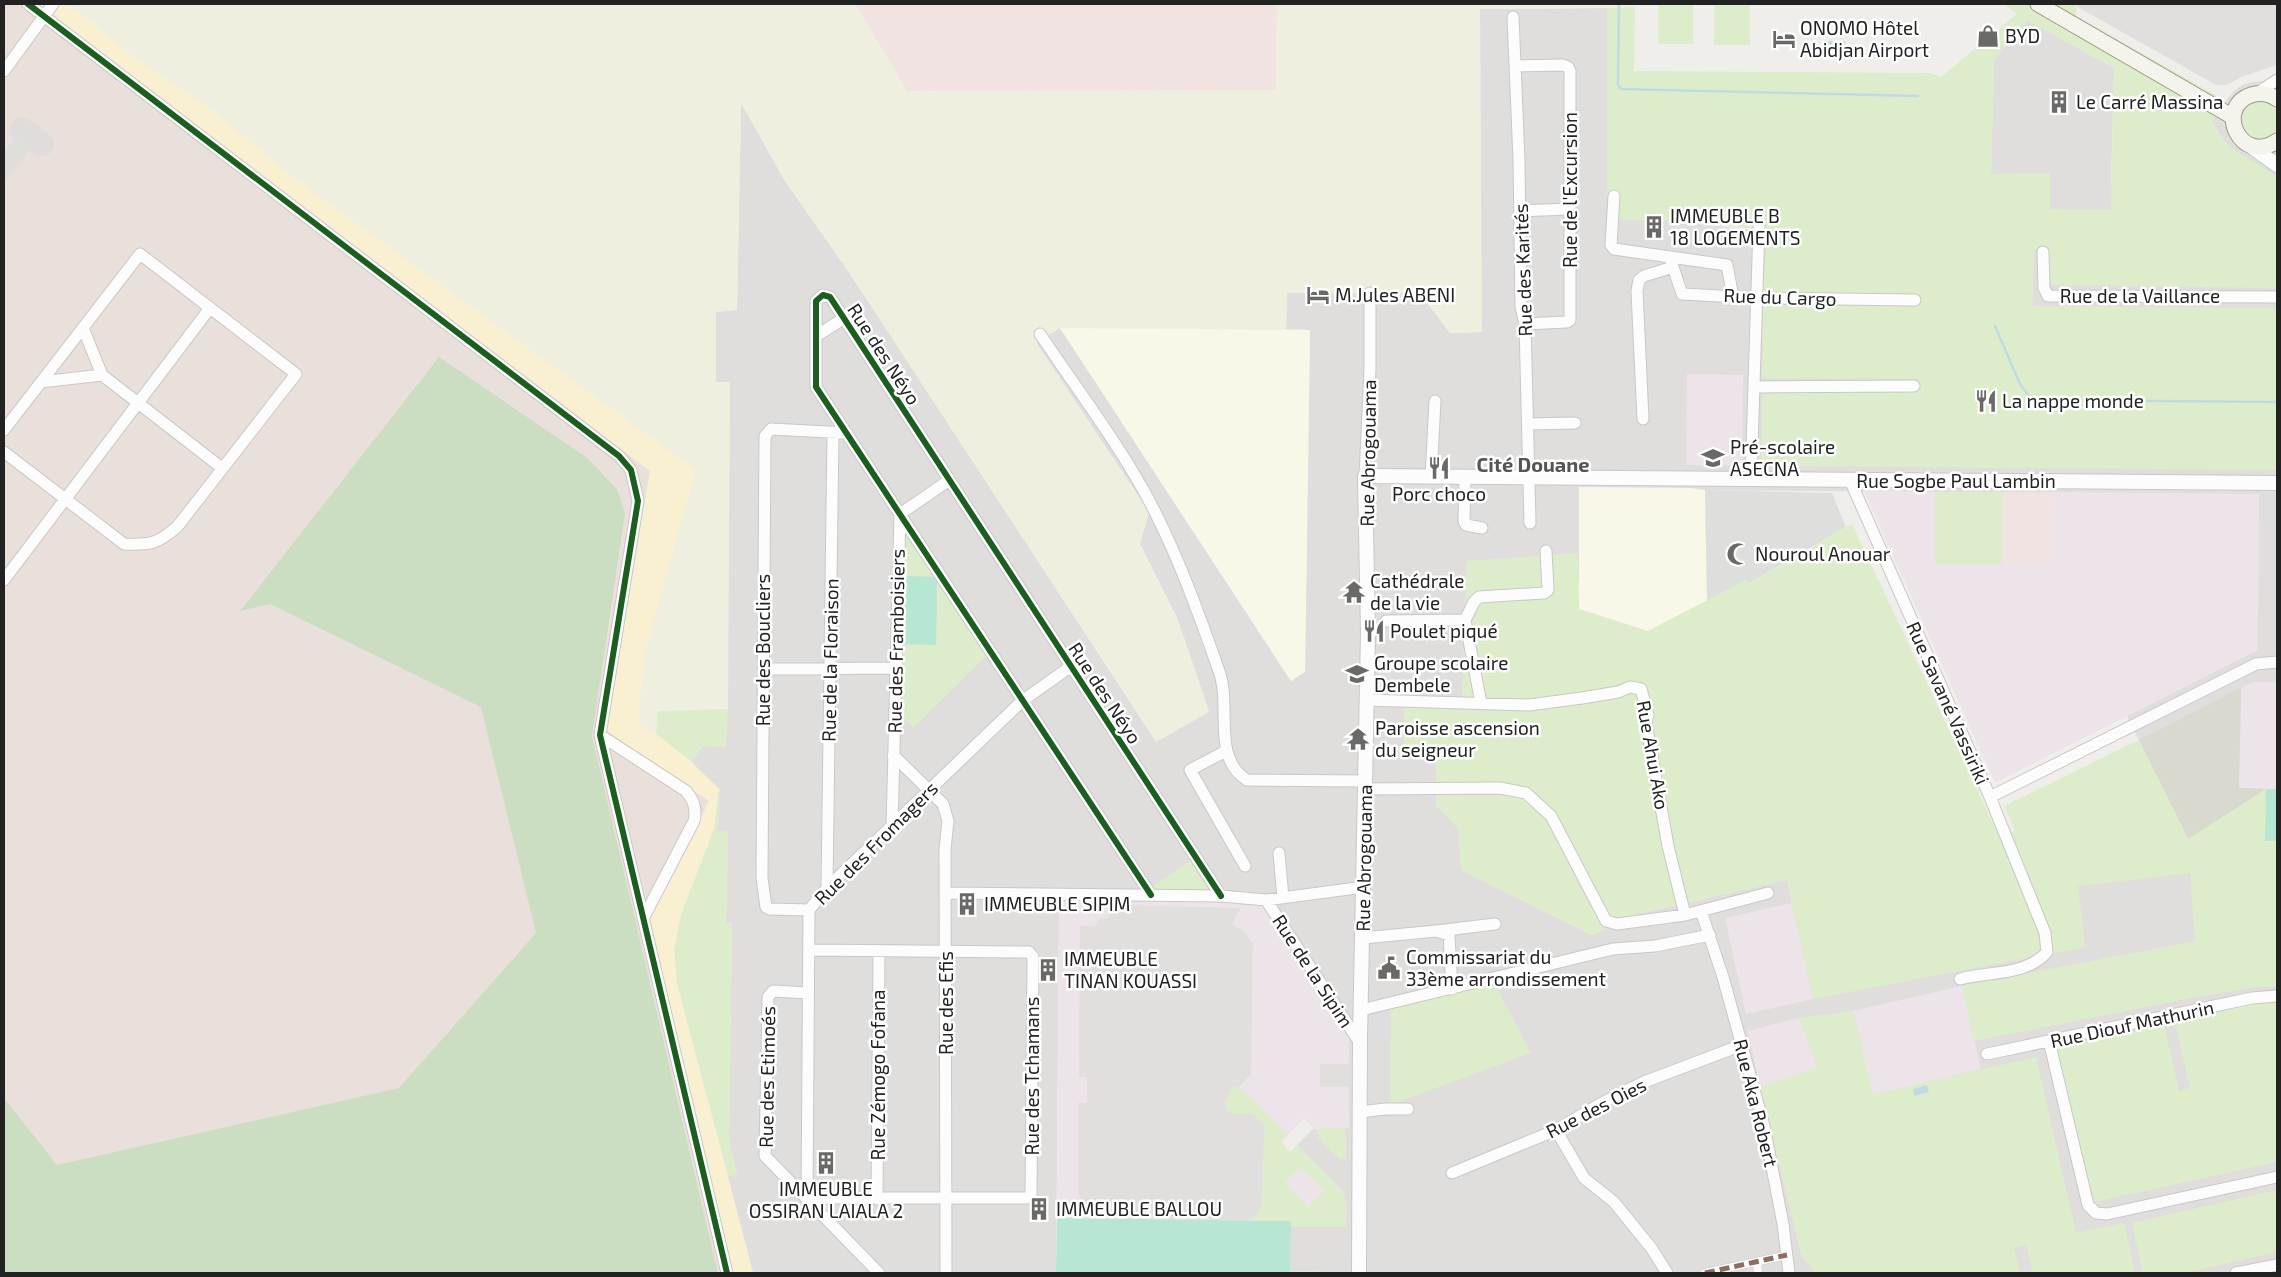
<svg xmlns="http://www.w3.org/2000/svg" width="2281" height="1277" font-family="'Exo 2',sans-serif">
	<rect width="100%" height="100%" fill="#f0eeeb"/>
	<path fill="#dfdedc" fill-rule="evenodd" d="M1607 8V219L1674 220 1743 229 1847 232 1920 295 1919 395 2277 410V1273H1346L1290 1271V1227H1346L1345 1194 1297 1145 1314 1128 1320 1135 1318 1137 1346 1159 1345 1128H1349V1037L1262 902 1059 899 1056 1273H753L728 1176 737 1174 729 1140 732 922 726 925 728 832 718 831 692 761 702 746H726L730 383H716V312L737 310 741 102 785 181 846 268 1209 712 1178 620 1140 544 1149 512 1036 343 1060 328 1291 681 1305 672 1310 330 1286 329 1287 293H1420L1450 333 1481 332 1480 9ZM1705 490 2053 493 2258 650 2127 716 2188 839 2077 886 2085 947 1792 903 1787 880 1642 913 1592 935 1461 870 1459 829 1436 805V756L1404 708 1462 704 1467 561 1707 601ZM1818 1067 1813 1268 1802 1257 1760 1087Z
		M2027 20 2114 68 2111 183 2229 147 2211 122 2215 115 2233 92 2242 85 2252 82 2268 81 2277 74V392L2032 306 2034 250 2050 186V174H1991L1994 60Z"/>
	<path fill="#f1e3e1" d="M855 4H1277L1276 90 907 91Z
		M2003 492H2053L2052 564H2002Z"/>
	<path fill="#ede4e9" d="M1687 374 1743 375 1742 466 1686 465Z
		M1864 491 1935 492V564H2052L2053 492 2259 494 2258 650 1995 783Z
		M2253 682H2277V789L2239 788 2241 688Z
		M1059 899 1262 902 1349 1037V1128H1320L1317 1131 1304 1119 1281 1142 1324 1190 1291 1221 1057 1218Z
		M1792 903 1813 999 1746 1014 1725 918Z
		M1962 986 1981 1069 1955 1075 1877 1116 1853 1011Z
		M1799 1018 1818 1067 1760 1087 1748 1031Z"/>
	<path fill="#f8f7e8" d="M1060 328 1310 330 1305 672 1291 681Z
		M1579 487 1690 488 1705 490 1707 601 1648 631 1579 609Z"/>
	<path fill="#dededc" d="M1705 490 1832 493 1846 527 1748 584 1746 580 1707 601Z"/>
	<path fill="#eae0db" d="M4 4H35L650 471 607 731 709 801 650 919 732 1273H4Z"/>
	<path fill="#e0deda" d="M30 119 45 131 4 183V152Z"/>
	<path fill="#d9d9cd" d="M2241 688 2239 788 2266 789 2188 839 2139 740Z"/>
	<path fill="#efefdf" d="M69 4H855L907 91 1276 90 1277 4H1635V7L1607 8 1480 9 1482 332 1450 333 1420 293H1287L1286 329 1060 328 1036 342 1149 512 1140 544 1178 620 1209 712 1156 742 846 268 785 181 741 103 737 310 716 312V382H730L728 709 659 711 656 734 638 723 645 651 696 470 294 178 208 107 139 61Z"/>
	<path fill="#ddeccb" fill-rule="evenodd" d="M1658 4H1693V44H1658Z
		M1714 4H1750V45H1714Z
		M2004 4H2076V16L2226 101 2211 123 2229 147 2277 176V288L2048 285 2049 250H2034L2032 306 2277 308V470L1761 466 1762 391 1919 392 1918 379 1762 378 1763 303 1919 304 1920 295 1763 293 1767 230 1674 220 1607 219V8L1635 7 1634 71 1930 73 1941 77 2017 14ZM2027 20 2114 68 2111 210 2050 209V173L1991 174 1994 60Z
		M2241 119a19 19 0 1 1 38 0a19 19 0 1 1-38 0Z
		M1935 492H2003L2002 564H1935Z
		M902 523 987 655 913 728 899 714 900 644H936L937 577 900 576Z
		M1852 524 2000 838 2015 831 2004 806 2139 740 2188 839 2266 789H2277V987H2258L2201 996 1974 1041 1962 986 2195 941 2190 873 2078 886 2085 947 1813 999 1787 880 1642 913 1592 935 1461 870 1459 829 1436 805V757L1403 753 1404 708 1462 704 1467 561 1578 553 1579 609 1648 631 1746 580 1749 584Z
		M728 709 726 747 703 746 692 761 720 789 718 831 728 832 726 924 732 922 729 1140 737 1174 728 1176 677 984 674 950 681 914 714 829 719 789 692 762 656 734 658 711Z
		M1190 861 1209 890H1156L1153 886Z
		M1494 983 1531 1053 1390 1105 1391 1009Z
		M2256 1003H2277V1162L2094 1202 2055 1048 2164 1025 2179 1091 2190 1088 2175 1022Z
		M1853 1011 1873 1094 2036 1057 2076 1233 2124 1223 2135 1273H2033L2026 1245 2014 1248 2020 1273H1813V1268L1802 1257 1760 1087 1818 1067 1799 1018Z
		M1239 1087 1288 1135 1281 1142 1290 1152 1297 1145 1345 1194 1346 1227H1290V1221L1248 1220 1257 1214 1253 1114H1232C1222 1107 1226 1097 1231 1088ZM1301 1167 1324 1190 1308 1206 1285 1182Z
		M1320 1128H1345L1346 1159H1339L1318 1137 1319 1135 1317 1131Z
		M2277 1190V1252L2184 1273H2143L2132 1223Z
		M1290 1271 1346 1272V1273H1290Z"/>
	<path fill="#cbdec1" d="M439 357 586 457 617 489 625 513 592 736 718 1273H4V1098L57 1165 399 1088 536 933 481 707 270 604 240 611Z"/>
	<path fill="#f8f0d0" d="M35 4H69L139 61 208 107 294 178 696 470 645 651 638 723C668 741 694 764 719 789L714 829 681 914 674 950 677 984 753 1273H732L650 919 709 801 607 731 650 471Z"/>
	<path fill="#b7e6d2" d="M900 576 937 577 936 645 900 644Z
		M2266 789H2277V841H2265Z
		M1057 1218 1291 1221 1290 1273H1056Z"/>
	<path fill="#e0dfde" d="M2076 4H2277V65L2244 76 2226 85H2216L2076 6Z
		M1114 905 1241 908 1232 924 1246 933 1253 944 1251 1074 1239 1087 1231 1088 1225 1102 1228 1111 1232 1114H1253L1264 1125 1262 1204 1257 1214 1248 1220 1092 1218 1083 1208 1078 1192V1103H1087V1077H1079L1080 926H1094L1100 918 1107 919Z
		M1320 1064H1349V1087H1320Z"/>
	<path fill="#bfdbe3" d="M1824 41H1845V49L1825 50Z
		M1927 1085 1929 1092 1914 1096 1913 1089Z"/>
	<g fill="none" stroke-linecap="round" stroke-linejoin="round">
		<path stroke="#bfdbe3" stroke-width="2.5" d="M1619 4 1618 84 1621 89 1918 96
			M1995 326 2020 384 2029 396 2043 400 2277 402"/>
		<path stroke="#dedddc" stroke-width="25" d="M22 130 41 144"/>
		<defs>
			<path id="pedestrian" d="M1757 1263 1758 1273
				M1705 1273 1787 1255"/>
			<path id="minor" d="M28 4 619 456 631 470 638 501 600 735 727 1273
				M1513 17 1519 160 1521 307 1525 324 1530 523
				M1515 66 1563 65 1568 67 1570 71V320L1567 322 1525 324
				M4 71 53 4
				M2257 93 2277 80
				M1614 196 1611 245 1614 249 1727 265 1733 297
				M1520 211 1569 209
				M2043 252 2044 288 2048 296 2277 297
				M1670 258 1682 294 1757 298 1915 300
				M1040 334C1078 391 1123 449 1154 510 1180 561 1200 617 1219 671 1232 706 1211 758 1247 780L1365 781
				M816 336 843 319
				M102 375 222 468
				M41 382 102 375 83 328
				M1754 387 1914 386
				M1643 419 1637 291 1639 280 1644 276 1673 267
				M1528 424 1575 423
				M4 430 140 254 296 374 177 527C157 544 151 545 124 544L4 452
				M1365 476 1370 368V293
				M1431 477 1435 401
				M1465 477 1464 521 1466 525 1482 528
				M1751 479 1759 226
				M1850 480 1990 797 2256 664 2277 662
				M4 580 210 308
				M1465 620 1474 602 1479 597 1544 593 1548 590 1546 551
				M1386 621 1465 620 1481 703
				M763 669 895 668
				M1367 700 1529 705 1582 698 1618 692 1630 687 1641 689 1648 715 1646 723 1668 846 1685 915
				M600 735 686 791C694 800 697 809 694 821L644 917
				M1226 751 1190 770 1245 866
				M893 755 943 804 948 821 945 849 946 1273
				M1365 789 1500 788 1526 793 1551 816 1606 921 1617 924 1685 915 1768 893
				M892 827 900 514 948 481
				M1279 853 1283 898
				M827 888 833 432
				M947 893 1221 896 1266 900 1364 887
				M1151 895 816 387V301L823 295 830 297 1221 896
				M1266 900 1360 1043
				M809 910 770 909 766 907 762 878 765 436 771 429 847 433
				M1701 911 1723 977 1764 1126 1783 1224 1789 1273
				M1437 931 1495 924
				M1363 938 1436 931 1449 935 1452 989
				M809 950 1029 952 1033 957 1031 1198H807L809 910 827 888 1022 701 1070 667
				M1960 979C1990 971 2026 976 2047 952L2045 933 1990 797
				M808 993 773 991 768 997 765 1156 879 1273
				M1361 1010 1613 949 1655 946 1710 935
				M2049 1041 2088 1205 2096 1213 2107 1214 2277 1177
				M1987 1054 2252 998 2277 996
				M1360 1112 1385 1109H1408
				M1556 1130 1584 1178 1614 1202 1652 1249 1667 1273
				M1452 1173 1556 1130 1602 1103 1644 1082 1742 1045
				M877 1199 879 951
				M2236 1273 2277 1265"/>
			<path id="tertiary" d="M2249 145 2277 165
				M1359 1273 1360 1039 1368 633 1365 476 2277 483"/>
			<path id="secondary" d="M2038 4 2233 117
				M2277 99C2269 93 2261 92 2251 95 2214 108 2241 166 2277 141"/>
		</defs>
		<use href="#pedestrian" stroke="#c9c8c7" stroke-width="9"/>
		<use href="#minor" stroke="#c9c8c7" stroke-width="13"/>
		<use href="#tertiary" stroke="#c9c8c7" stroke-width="16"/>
		<use href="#secondary" stroke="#999a82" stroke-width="17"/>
		<use href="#pedestrian" stroke="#fdfcfc" stroke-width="8"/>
		<use href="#minor" stroke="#fdfcfc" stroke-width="11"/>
		<use href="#tertiary" stroke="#fdfcfc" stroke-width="14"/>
		<use href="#secondary" stroke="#f4f4ed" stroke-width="15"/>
		<path stroke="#8d6e63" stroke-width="5" stroke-dasharray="10 5" stroke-linecap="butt" d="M1705 1273 1787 1255"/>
		<defs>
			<path id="cycleway" d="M28 4 619 456 631 470 638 501 600 735 727 1273
				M1151 895 816 387V301L823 295 830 297 1221 896"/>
		</defs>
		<use href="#cycleway" stroke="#fff" stroke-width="9"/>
		<use href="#cycleway" stroke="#1b5e20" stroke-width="6"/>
	</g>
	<defs>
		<symbol id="shop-bare" viewBox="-9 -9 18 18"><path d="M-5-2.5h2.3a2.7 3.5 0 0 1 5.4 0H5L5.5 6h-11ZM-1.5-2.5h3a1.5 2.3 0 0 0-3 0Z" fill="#6a6968" stroke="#fff" stroke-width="2.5" paint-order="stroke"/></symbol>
		<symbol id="hotel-bare" viewBox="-9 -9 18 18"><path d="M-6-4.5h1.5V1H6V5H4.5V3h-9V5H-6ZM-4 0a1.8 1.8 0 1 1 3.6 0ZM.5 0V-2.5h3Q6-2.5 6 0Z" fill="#6a6968" stroke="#fff" stroke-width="2.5" paint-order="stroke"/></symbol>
		<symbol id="building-bare" viewBox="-9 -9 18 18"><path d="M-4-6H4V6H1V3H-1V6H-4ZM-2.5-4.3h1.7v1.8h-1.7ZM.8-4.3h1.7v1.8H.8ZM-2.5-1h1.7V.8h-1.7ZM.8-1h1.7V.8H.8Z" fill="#6a6968" stroke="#fff" stroke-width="2.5" paint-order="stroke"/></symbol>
		<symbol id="restaurant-bare" viewBox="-9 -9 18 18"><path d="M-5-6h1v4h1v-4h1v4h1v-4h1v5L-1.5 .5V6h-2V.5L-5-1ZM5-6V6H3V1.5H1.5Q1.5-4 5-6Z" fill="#6a6968" stroke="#fff" stroke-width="2.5" paint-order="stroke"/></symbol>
		<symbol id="school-bare" viewBox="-9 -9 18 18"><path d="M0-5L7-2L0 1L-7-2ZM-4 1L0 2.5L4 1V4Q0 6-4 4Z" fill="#6a6968" stroke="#fff" stroke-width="2.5" paint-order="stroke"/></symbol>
		<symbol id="mosque-bare" viewBox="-9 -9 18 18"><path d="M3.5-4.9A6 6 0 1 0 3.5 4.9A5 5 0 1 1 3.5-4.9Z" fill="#6a6968" stroke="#fff" stroke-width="2.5" paint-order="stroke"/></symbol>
		<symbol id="temple-bare" viewBox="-9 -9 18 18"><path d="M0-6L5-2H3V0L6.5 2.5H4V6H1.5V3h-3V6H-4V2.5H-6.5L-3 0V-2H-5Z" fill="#6a6968" stroke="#fff" stroke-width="2.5" paint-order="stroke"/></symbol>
		<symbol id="civic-bare" viewBox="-9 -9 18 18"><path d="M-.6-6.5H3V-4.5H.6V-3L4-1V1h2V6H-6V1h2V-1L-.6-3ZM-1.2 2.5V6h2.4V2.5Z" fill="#6a6968" stroke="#fff" stroke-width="2.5" paint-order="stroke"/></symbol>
	</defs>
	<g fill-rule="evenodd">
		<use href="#shop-bare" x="1972" y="20" width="32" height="32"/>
		<use href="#hotel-bare" x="1768" y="23" width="32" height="32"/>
		<use href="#building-bare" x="2043" y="86" width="32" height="32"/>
		<use href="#building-bare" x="1638" y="211" width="32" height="32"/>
		<use href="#hotel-bare" x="1302" y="279" width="32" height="32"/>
		<use href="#restaurant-bare" x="1970" y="385" width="32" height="32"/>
		<use href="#school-bare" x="1697" y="442" width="32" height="32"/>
		<use href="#restaurant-bare" x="1423" y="452" width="32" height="32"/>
		<use href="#mosque-bare" x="1722" y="538" width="32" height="32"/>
		<use href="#temple-bare" x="1338" y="576" width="32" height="32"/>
		<use href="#restaurant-bare" x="1358" y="615" width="32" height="32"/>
		<use href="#school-bare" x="1341" y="658" width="32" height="32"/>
		<use href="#temple-bare" x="1342" y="723" width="32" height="32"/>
		<use href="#building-bare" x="951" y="888" width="32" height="32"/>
		<use href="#civic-bare" x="1373" y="952" width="32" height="32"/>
		<use href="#building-bare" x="1032" y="954" width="32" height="32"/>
		<use href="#building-bare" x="810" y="1147" width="32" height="32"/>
		<use href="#building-bare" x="1023" y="1193" width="32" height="32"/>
	</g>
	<g text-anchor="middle" stroke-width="5" stroke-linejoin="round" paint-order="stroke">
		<g font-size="19" fill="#222" stroke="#fff" text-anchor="start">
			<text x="1800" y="35">ONOMO Hôtel<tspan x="1800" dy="22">Abidjan Airport</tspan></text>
			<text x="2005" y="43">BYD</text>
			<text x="2076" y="109">Le Carré Massina</text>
			<text x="1670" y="223">IMMEUBLE B<tspan x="1670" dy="22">18 LOGEMENTS</tspan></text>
			<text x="1335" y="302">M.Jules ABENI</text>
			<text x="2002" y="408">La nappe monde</text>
			<text x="1730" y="454">Pré-scolaire<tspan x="1730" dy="22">ASECNA</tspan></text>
			<text x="1439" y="501" text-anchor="middle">Porc choco</text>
			<text x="1755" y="561">Nouroul Anouar</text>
			<text x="1370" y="588">Cathédrale<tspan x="1370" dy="22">de la vie</tspan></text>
			<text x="1390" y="638">Poulet piqué</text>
			<text x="1374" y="670">Groupe scolaire<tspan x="1374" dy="22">Dembele</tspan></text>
			<text x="1375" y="735">Paroisse ascension<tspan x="1375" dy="22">du seigneur</tspan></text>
			<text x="984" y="911">IMMEUBLE SIPIM</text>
			<text x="1406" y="964">Commissariat du<tspan x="1406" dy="22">33ème arrondissement</tspan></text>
			<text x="1064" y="966">IMMEUBLE<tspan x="1064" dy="22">TINAN KOUASSI</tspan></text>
			<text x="826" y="1196" text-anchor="middle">IMMEUBLE<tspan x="826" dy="22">OSSIRAN LAIALA 2</tspan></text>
			<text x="1056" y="1216">IMMEUBLE BALLOU</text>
		</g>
		<g font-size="19" fill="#222" stroke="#fff">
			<text transform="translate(1570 190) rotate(-90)" y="7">Rue de l'Excursion</text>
			<text transform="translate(1523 270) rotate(-92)" y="7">Rue des Karités</text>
			<text x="2140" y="303">Rue de la Vaillance</text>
			<text transform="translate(1780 297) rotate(2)" y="7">Rue du Cargo</text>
			<text transform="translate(884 354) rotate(57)" y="7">Rue des Néyo</text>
			<text transform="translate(1368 453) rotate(-89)" y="7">Rue Abrogouama</text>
			<text x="1956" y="488">Rue Sogbe Paul Lambin</text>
			<text transform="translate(896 641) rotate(-89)" y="7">Rue des Framboisiers</text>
			<text transform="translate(763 650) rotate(-90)" y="7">Rue des Boucliers</text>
			<text transform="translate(830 660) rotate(-89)" y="7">Rue de la Floraison</text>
			<text transform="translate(1105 693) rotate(57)" y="7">Rue des Néyo</text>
			<text transform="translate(1948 703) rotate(66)" y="7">Rue Savané Vassiriki</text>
			<text transform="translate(1653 755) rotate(80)" y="7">Rue Ahui Ako</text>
			<text transform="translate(876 843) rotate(-45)" y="7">Rue des Fromagers</text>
			<text transform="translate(1364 858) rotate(-89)" y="7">Rue Abrogouama</text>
			<text transform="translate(1313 971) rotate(57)" y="7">Rue de la Sipim</text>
			<text transform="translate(946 1003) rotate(-90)" y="7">Rue des Efis</text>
			<text transform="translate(2132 1024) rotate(-12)" y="7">Rue Diouf Mathurin</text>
			<text transform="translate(878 1075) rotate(-90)" y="7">Rue Zémogo Fofana</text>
			<text transform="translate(1032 1076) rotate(-90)" y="7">Rue des Tchamans</text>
			<text transform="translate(767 1077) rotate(-89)" y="7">Rue des Etimoés</text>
			<text transform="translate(1756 1103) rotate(76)" y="7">Rue Aka Robert</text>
			<text transform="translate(1596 1108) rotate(-27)" y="7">Rue des Oies</text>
		</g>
		<g font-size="20" font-weight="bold" fill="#555" stroke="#fff">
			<text x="1533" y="472">Cité Douane</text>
		</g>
	</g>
	<rect width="2281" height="1277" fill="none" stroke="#222222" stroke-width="10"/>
</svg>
